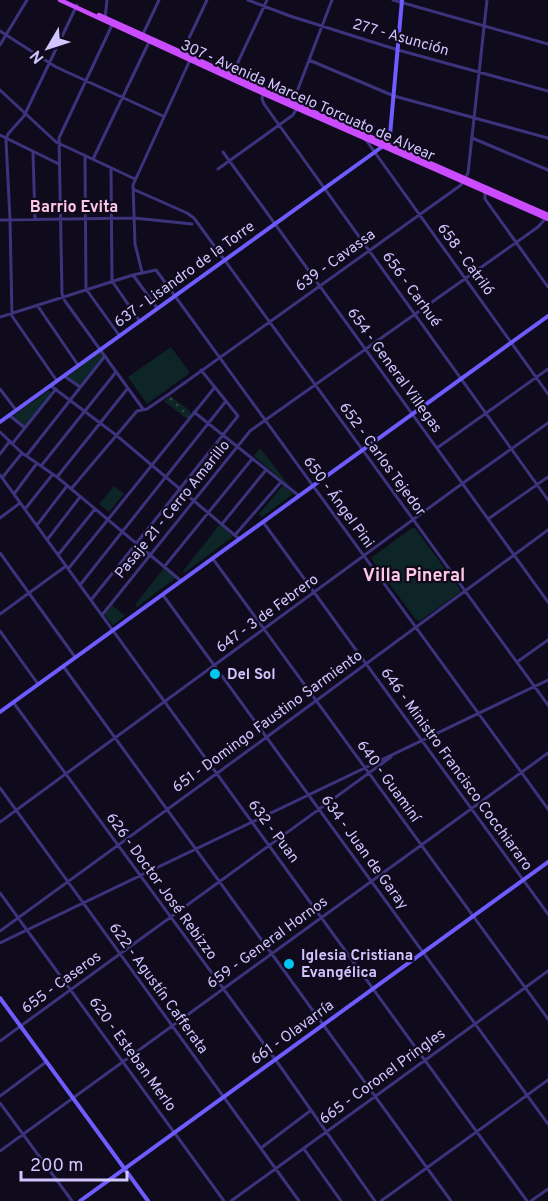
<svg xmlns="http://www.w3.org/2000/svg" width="548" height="1201" font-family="Overpass,sans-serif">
	<defs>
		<pattern id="grass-dots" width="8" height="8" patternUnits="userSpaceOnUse" patternTransform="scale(1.5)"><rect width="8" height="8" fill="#0d2526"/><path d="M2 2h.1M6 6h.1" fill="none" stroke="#2f4347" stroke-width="1.8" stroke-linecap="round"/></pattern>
	</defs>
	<rect width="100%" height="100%" fill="#0f0a1c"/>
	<path fill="url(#grass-dots)" d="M170 396 189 410 191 414 187 419 164 401Z"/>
	<path fill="#0d2526" d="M171 347 190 373 147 404 128 377Z
		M100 352 103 357 80 386 66 376Z
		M49 390 51 393 25 426 14 417V415Z
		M260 448 291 488 254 456Z
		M283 485 293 494 262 517 259 514Z
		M114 486 124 494 109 512 99 504Z
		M220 524 233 537 184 573 183 571Z
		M412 528H415L460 589V592L420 621 416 620 372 560V557Z
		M164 568 176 578 137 607 135 605Z
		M112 605 125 616 113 625 104 615Z"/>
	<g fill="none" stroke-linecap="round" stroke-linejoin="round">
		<path stroke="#3c337d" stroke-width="3" d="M248 0 290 16 398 50 548 91
			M393 0 548 44
			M105 19 107 0
			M113 23 59 138 62 294 65 301 143 409
			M0 31 56 67 163 116
			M143 34 159 0
			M0 45 27 0
			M182 53 207 0
			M309 60 394 96 548 138
			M232 75 267 0
			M0 90 56 142 135 179
			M263 93 262 99 264 104 548 500
			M293 102 332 0
			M0 135 59 164
			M472 138 548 170
			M366 140 548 394
			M33 152 35 219
			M223 152 548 602
			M85 155 86 289 119 335
			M93 159 149 42
			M111 168 112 281 139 320
			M218 169 293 115 297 108
			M485 189V199L548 287
			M135 190 187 213 194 218 548 705
			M0 220 134 218 192 224
			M142 272 135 244 133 185 190 60
			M133 275 157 308
			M37 305 78 365
			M0 317 133 275 156 270 548 809
			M64 376 80 387
			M57 381 12 316 10 220 6 140 8 134 24 116 77 5
			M51 386 116 435 238 538
			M0 389 16 410
			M194 412 298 495
			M9 415 25 428
			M0 432 22 453 57 477 180 580
			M12 444 56 389
			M437 448 548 369
			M0 454 10 441
			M27 455 105 356
			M41 466 116 372
			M0 475 527 1201
			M57 477 128 388
			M2 478 22 453
			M71 489 137 411 147 409 169 394 461 185 468 173 487 0
			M14 494 37 463
			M25 509 53 474
			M0 518 20 503
			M488 519 548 477
			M263 522 548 914
			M222 524 266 470
			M37 525 67 486
			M235 535 281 482
			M47 540 80 497
			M0 553 75 657
			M58 555 95 509
			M213 559 548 1019
			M164 567 252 459
			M68 569 215 387
			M80 585 226 401
			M163 595 548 1124
			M91 600 238 416 201 370
			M0 614 66 566
			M102 615 250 431 538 227 546 218
			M0 631 38 684
			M517 662 548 640
			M63 666 451 1201
			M13 702 275 1059 375 1201
			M0 788 299 1201
			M0 822 463 483 548 423
			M0 893 224 1201
			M0 931 260 742 548 530
			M0 943 548 680
			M0 1041 391 757
			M0 1096 46 1062
			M0 1103 72 1201
			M261 1148 310 1111
			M304 1149 341 1201
			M0 1151 548 753
			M231 1201 548 971
			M381 1201 548 1080
			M531 1201 548 1189"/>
		<path stroke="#6e5cff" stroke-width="4" d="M0 422 386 144 390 135 402 0
			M0 712 548 316
			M0 998 148 1201
			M80 1201 548 862"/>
		<path stroke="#cb4cff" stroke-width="4.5" d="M60 0 262 93 548 219
			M99 15 305 108 548 215"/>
	</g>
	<g fill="#00c5f0" stroke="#0f0a1c" stroke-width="2">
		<circle cx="215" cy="674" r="6"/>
		<circle cx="289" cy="964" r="6"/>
	</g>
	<g text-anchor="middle" stroke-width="4.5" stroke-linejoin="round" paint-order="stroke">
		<g font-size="15" fill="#d1c5ff" stroke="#0f0a1c">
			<text transform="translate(401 37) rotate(16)" y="5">277 - Asunción</text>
			<text transform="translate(308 100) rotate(24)" y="5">307 - Avenida Marcelo Torcuato de Alvear</text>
			<text transform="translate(466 259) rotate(54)" y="5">658 - Catriló</text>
			<text transform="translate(335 260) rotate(-36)" y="5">639 - Cavassa</text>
			<text transform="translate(184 274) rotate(-36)" y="5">637 - Lisandro de la Torre</text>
			<text transform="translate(412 289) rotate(54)" y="5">656 - Carhué</text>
			<text transform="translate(395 370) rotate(54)" y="5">654 - General Villegas</text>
			<text transform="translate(383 459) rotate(54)" y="5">652 - Carlos Tejedor</text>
			<text transform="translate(339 502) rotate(54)" y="5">650 - Ángel Pini</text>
			<text transform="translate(172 509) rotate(-51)" y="5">Pasaje 21 - Cerro Amarillo</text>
			<text transform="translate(267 613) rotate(-36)" y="5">647 - 3 de Febrero</text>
			<text transform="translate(267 721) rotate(-36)" y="5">651 - Domingo Faustino Sarmiento</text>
			<text transform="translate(457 769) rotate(54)" y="5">646 - Ministro Francisco Cocchiararo</text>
			<text transform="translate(389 781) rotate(54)" y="5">640 - Guaminí</text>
			<text transform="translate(274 831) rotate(53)" y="5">632 - Puan</text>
			<text transform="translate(365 852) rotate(54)" y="5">634 - Juan de Garay</text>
			<text transform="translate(162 886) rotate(54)" y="5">626 - Doctor José Rebizzo</text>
			<text transform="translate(267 942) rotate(-36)" y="5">659 - General Hornos</text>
			<text transform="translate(61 982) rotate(-36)" y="5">655 - Caseros</text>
			<text transform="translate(159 988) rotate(54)" y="5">622 - Agustín Cafferata</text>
			<text transform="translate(292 1032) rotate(-36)" y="5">661 - Olavarría</text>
			<text transform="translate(133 1054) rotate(54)" y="5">620 - Esteban Merlo</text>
			<text transform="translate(382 1076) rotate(-36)" y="5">665 - Coronel Pringles</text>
		</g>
		<g font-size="15" font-weight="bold" fill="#d1c5ff" stroke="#0f0a1c" text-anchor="start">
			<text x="227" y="679">Del Sol</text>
			<text x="301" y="960">Iglesia Cristiana<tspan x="301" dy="17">Evangélica</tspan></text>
		</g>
		<g font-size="16" font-weight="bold" fill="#ffc7e6" stroke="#0f0a1c">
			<text x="74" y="212">Barrio Evita</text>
		</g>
		<g font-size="18" font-weight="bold" fill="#ffc7e6" stroke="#0f0a1c">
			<text x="414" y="581">Villa Pineral</text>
		</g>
	</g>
	<g transform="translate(48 48) rotate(231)" stroke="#0f0a1c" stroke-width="4.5" paint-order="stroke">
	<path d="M0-4.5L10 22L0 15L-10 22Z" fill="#d1c5ff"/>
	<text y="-9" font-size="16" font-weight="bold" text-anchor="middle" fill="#d1c5ff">N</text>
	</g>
	<path d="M21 1171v9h106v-9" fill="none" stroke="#d1c5ff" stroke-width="3"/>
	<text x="30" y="1171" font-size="18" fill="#d1c5ff" stroke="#0f0a1c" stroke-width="4.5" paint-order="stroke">200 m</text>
</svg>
